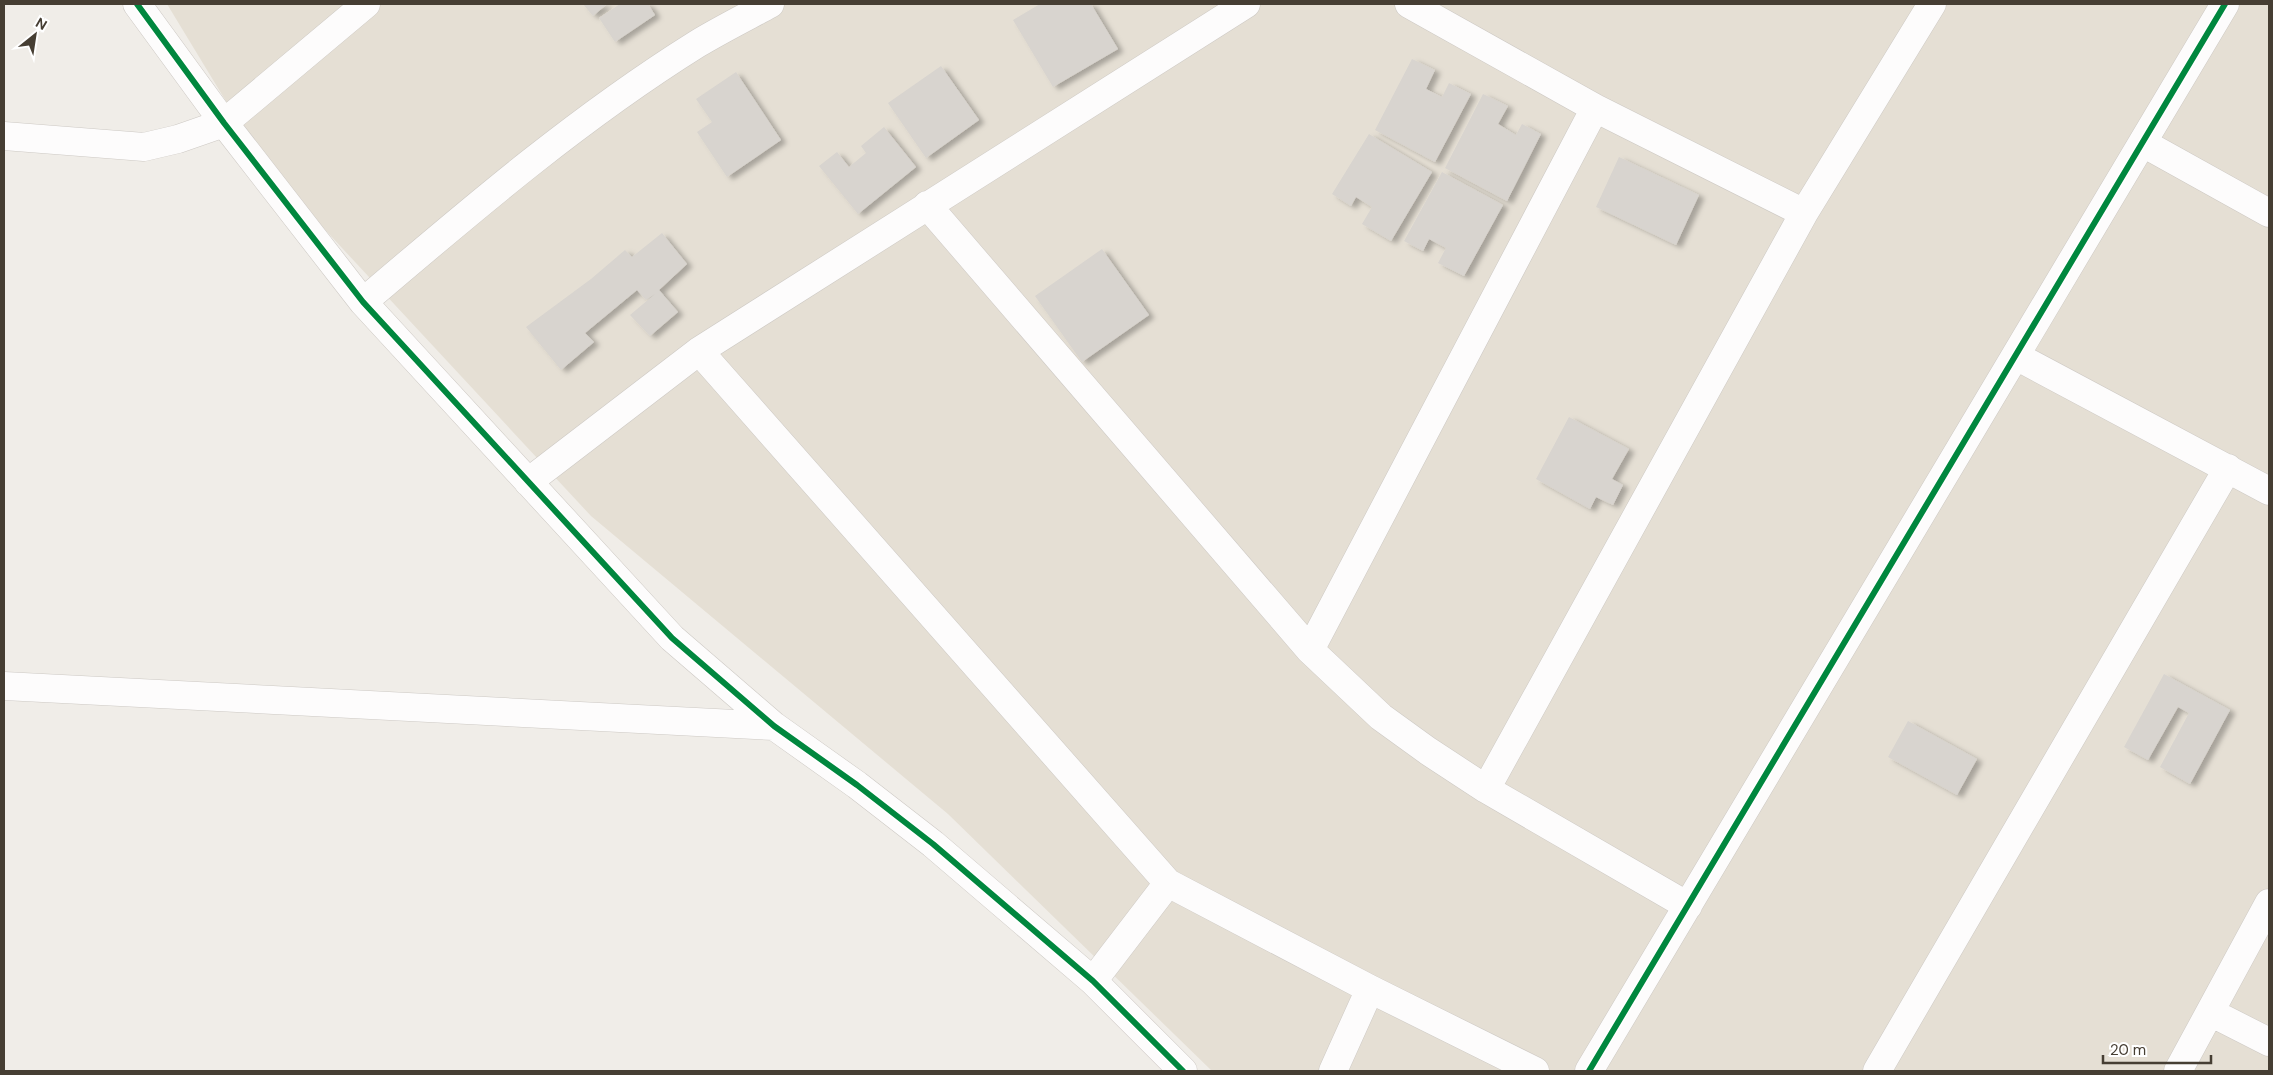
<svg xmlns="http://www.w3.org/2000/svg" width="2273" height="1075" font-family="'DM Sans',sans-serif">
	<defs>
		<filter id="shadow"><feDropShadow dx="5.5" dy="3" stdDeviation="2.5" flood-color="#0004"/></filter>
	</defs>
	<rect width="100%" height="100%" fill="#f0ede8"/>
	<path fill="#e5dfd4" d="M167 4H2269V1071H1212L948 814 591 516 264 164Z"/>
	<path fill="#d8d4cf" filter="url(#shadow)" d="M583 4H607L593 16Z
		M620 4H648L655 15 615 42 599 18Z
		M1040 4H1091L1118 49 1053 87 1013 20Z
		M1412 59 1435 70 1426 89 1442 97 1449 83 1471 94 1435 162 1375 130Z
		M941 66 979 120 926 158 888 103Z
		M736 72 781 140 727 177 697 132 712 122 696 99Z
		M1483 94 1508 106 1498 124 1516 135 1522 124 1541 134 1507 201 1445 168Z
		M884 127 916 167 858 214 819 166 837 152 849 167 866 153 861 146Z
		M1369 134 1432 172 1391 241 1362 224 1372 207 1356 197 1351 206 1332 194Z
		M1619 157 1699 195 1676 245 1596 207Z
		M1442 172 1503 205 1464 276 1438 263 1446 248 1429 239 1423 251 1404 241Z
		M662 233 687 264 659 290 678 312 650 336 630 315 655 294 646 300 637 290 585 333 594 342 561 370 526 327 591 279 625 250 632 257Z
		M1102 249 1149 315 1082 362 1035 296Z
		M1569 417 1629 449 1612 479 1623 485 1613 505 1596 497 1590 509 1536 479Z
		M2164 674 2230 710 2190 784 2160 767 2189 713 2178 707 2148 760 2124 747Z
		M1908 721 1977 759 1957 795 1888 757Z"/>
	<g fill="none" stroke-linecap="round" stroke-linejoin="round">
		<defs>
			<path id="minor" d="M137 4 224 123 363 302 672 638 774 726 857 785 933 844 1093 981 1183 1071
				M1409 4 1595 108 1804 213
				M4 136 144 147 178 139 224 123 366 4
				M2143 143 2269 213
				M927 205 1310 650 1381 717 1428 751 1486 789 1688 906
				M363 302C470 211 577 119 697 44 720 30 746 17 770 4
				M699 351 1168 883 1370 989 1535 1071
				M2016 356 2269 491
				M528 482 699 351 1246 4
				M1310 650 1595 108
				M4 686 774 726
				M1486 789 1804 213 1932 4
				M1093 981 1168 883
				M2210 1012 2269 1042
				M1333 1071 1370 989
				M1589 1071 2225 4
				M1877 1071 2228 468
				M2178 1071 2269 903"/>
		</defs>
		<use href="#minor" stroke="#cdc9c4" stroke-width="29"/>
		<use href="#minor" stroke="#fdfcfc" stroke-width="28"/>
		<defs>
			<path id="cycleway" d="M137 4 224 123 363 302 672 638 774 726 857 785 933 844 1093 981 1183 1071
				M1589 1071 2225 4"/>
		</defs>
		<use href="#cycleway" stroke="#fff" stroke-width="9"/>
		<use href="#cycleway" stroke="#00873e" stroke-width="6"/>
	</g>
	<rect width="2273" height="1075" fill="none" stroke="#463e33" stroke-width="10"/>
	<g transform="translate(35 35) rotate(30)" stroke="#ffffff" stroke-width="4" paint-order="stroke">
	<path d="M0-4L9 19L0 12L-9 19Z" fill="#463e33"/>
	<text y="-8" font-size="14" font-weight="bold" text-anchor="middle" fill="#463e33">N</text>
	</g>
	<path d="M2103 1055v8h108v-8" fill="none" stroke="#463e33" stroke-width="2.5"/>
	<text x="2110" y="1055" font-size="15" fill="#463e33" stroke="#ffffff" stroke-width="4" paint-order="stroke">20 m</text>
</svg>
